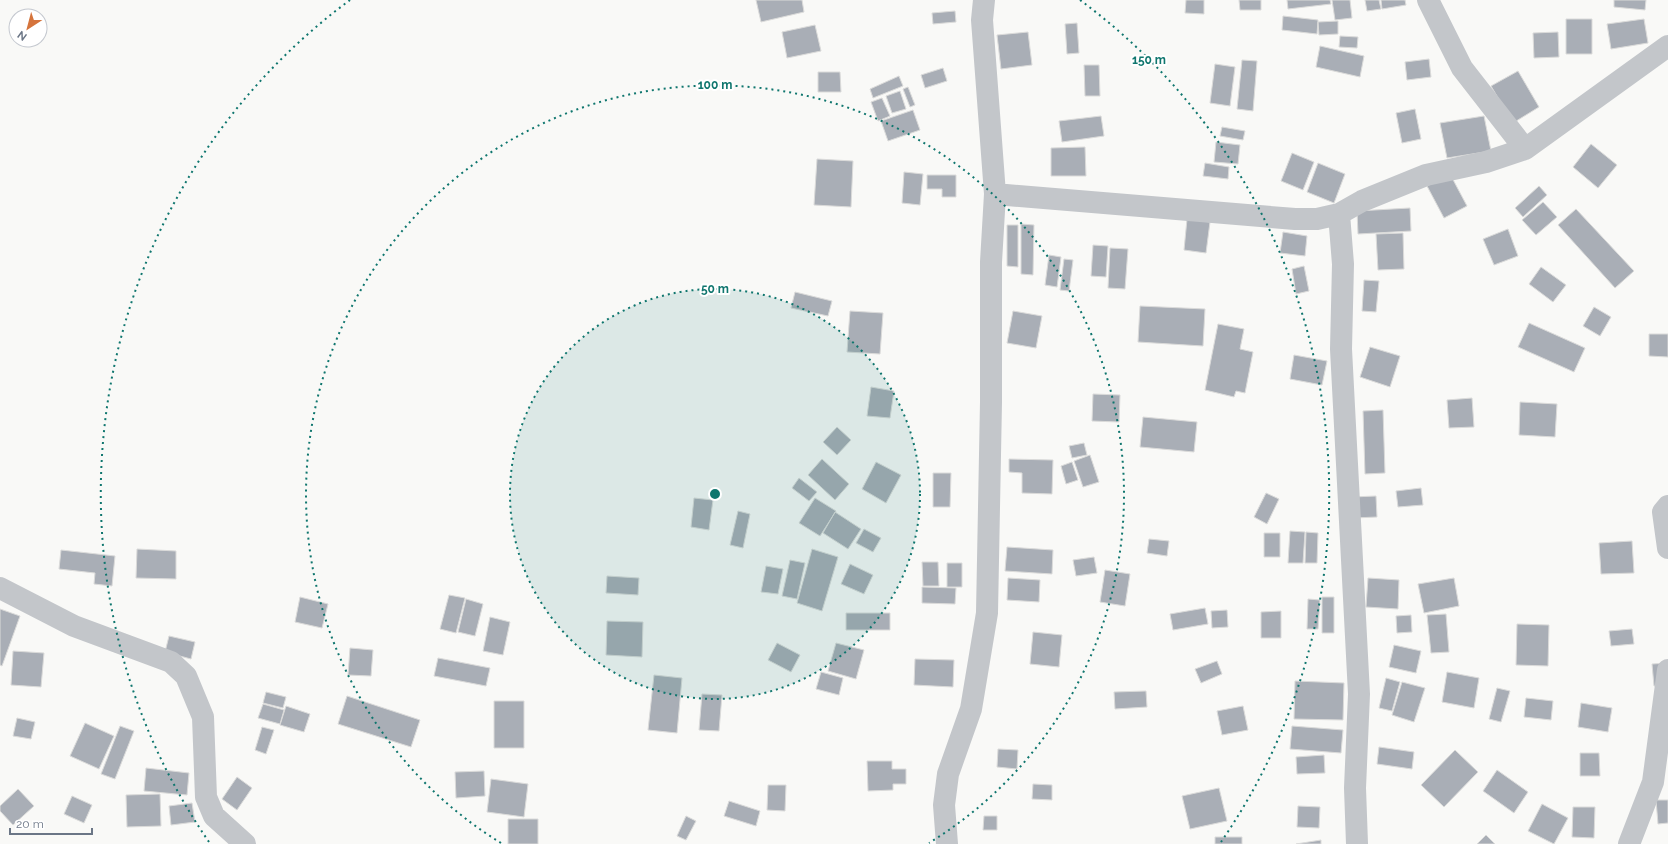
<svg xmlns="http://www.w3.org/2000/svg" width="1668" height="844" font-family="Raleway,sans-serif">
	<rect width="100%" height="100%" fill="#f9f9f7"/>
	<path fill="#a9aeb6" stroke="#dbdbda" d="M756 0H802L804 12 761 22Z
		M1186 0H1204V14L1185 13Z
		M1239 0H1261V10H1240Z
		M1287 0H1330L1331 4 1288 9Z
		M1332 0H1350L1352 18 1335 20Z
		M1365 0H1379L1381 9 1367 11Z
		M1381 0H1405L1406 5 1382 9Z
		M1614 0H1646L1645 10 1614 7Z
		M955 11 956 22 933 24 932 13Z
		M1283 16 1318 20 1317 34 1282 30Z
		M1566 19H1592V54H1566Z
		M1644 19 1648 43 1611 49 1607 24Z
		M1338 21V34L1319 35 1318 22Z
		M1077 23 1079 53 1067 54 1065 24Z
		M815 25 821 51 787 58 782 32Z
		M1028 32 1032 65 1001 69 997 35Z
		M1558 32 1559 57 1534 58 1533 33Z
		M1340 36 1358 37 1357 48 1339 47Z
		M1320 46 1364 56 1360 77 1316 67Z
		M1429 59 1431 77 1407 80 1405 62Z
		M1242 60 1257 61 1253 111 1237 109Z
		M1215 64 1235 67 1230 106 1210 103Z
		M1084 65H1099L1100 96H1085Z
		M943 68 947 81 925 88 921 75Z
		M1518 71 1539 107 1513 123 1491 86Z
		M818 72H840L841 92H818Z
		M899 76 903 86 873 98 870 89Z
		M908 87 915 105 910 107 903 89Z
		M900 91 906 109 892 113 886 96Z
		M882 98 890 116 878 121 871 102Z
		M1415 109 1421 139 1402 143 1396 113Z
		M913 110 920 130 888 141 881 121Z
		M1101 116 1104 136 1062 142 1059 121Z
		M1484 116 1491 151 1447 158 1440 123Z
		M1222 127 1245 131 1243 140 1220 136Z
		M1216 142 1240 145 1238 164 1214 162Z
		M1591 144 1617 165 1598 188 1573 167Z
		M1085 147 1086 176H1051V148Z
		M1292 153 1314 162 1303 190 1281 181Z
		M817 159 853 161 851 207 814 205Z
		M1205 163 1229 167 1228 179 1203 176Z
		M1318 163 1345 174 1334 203 1307 192Z
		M904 172 923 174 920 205 902 203Z
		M1450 174 1467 206 1444 218 1427 186Z
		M927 175H956V197H942V189H927Z
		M1539 186 1547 195 1523 217 1515 208Z
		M1543 202 1557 217 1536 235 1522 220Z
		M1410 208 1411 231 1358 234 1357 211Z
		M1576 209 1634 271 1615 288 1558 225Z
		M1187 219 1210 222 1206 253 1184 250Z
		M1021 224 1034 225 1033 275 1021 274Z
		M1007 225H1018V267L1007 266Z
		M1508 229 1518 256 1494 265 1483 239Z
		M1283 232 1307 236 1305 256 1280 253Z
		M1403 233 1404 269 1378 270 1376 234Z
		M1093 245 1108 246 1106 277 1091 276Z
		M1110 248 1128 249 1125 289 1108 288Z
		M1049 255 1061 257 1057 287 1045 285Z
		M1064 259 1073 260 1069 291 1060 290Z
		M1304 266 1309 291 1296 294 1292 269Z
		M1541 267 1566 285 1553 302 1529 284Z
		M1364 280 1379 281 1376 312 1362 311Z
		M795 292 832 301 828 316 791 308Z
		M1140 306 1205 309 1203 346 1138 342Z
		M1594 307 1611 317 1600 336 1583 326Z
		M850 311 883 313 880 354 847 352Z
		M1013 311 1042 316 1036 348 1007 343Z
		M1529 323 1585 348 1574 372 1518 347Z
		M1218 324 1244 329 1240 349 1253 352 1245 393 1236 391 1234 397 1205 390Z
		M1649 334H1668V357L1649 356Z
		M1370 347 1400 356 1390 387 1360 377Z
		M1294 355 1327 361 1322 385 1290 379Z
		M871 387 894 391 890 418 867 416Z
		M1093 394 1120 395 1119 422 1092 421Z
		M1472 398 1474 427 1449 428 1447 400Z
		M1520 402 1557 404 1555 437 1519 435Z
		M1383 410 1385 473 1365 474 1363 411Z
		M1143 417 1197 422 1194 452 1140 447Z
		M837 427 851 440 837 455 823 442Z
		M1084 443 1087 455 1072 458 1069 446Z
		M1090 455 1099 482 1083 487 1074 461Z
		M822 459 849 484 835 500 808 475Z
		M1009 459 1053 460 1052 494 1022 493V473L1009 472Z
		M876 462 901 475 886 503 862 489Z
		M1072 462 1078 480 1066 484 1061 466Z
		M933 473H951L950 507H933Z
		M799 478 817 492 809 501 792 488Z
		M1421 488 1423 505 1398 507 1396 491Z
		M1266 493 1279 499 1267 524 1254 517Z
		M1376 496 1377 517 1353 518 1352 497Z
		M694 498 713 500 709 530 691 527Z
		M815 498 836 511 820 536 799 523Z
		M738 511 750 514 743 548 730 545Z
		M835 512 861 529 848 549 823 533Z
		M864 529 881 538 873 552 856 543Z
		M1290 531 1305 532 1303 563H1288Z
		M1306 532 1318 533 1317 563H1305Z
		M1264 533H1280V557H1264Z
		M1149 539 1169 541 1167 556 1147 553Z
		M1632 541 1634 573 1601 574 1599 543Z
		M1007 547 1053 550 1052 574 1005 571Z
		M137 549 176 551V579L136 578Z
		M812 549 838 557 822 611 797 603Z
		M61 550 115 556 112 586 94 584 95 573 59 569Z
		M1094 557 1097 573 1076 576 1073 560Z
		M790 560 805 563 797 599 782 596Z
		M922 562H938L939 586H923Z
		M947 563H962V587H947Z
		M850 564 873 575 864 594 841 584Z
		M766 566 783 569 778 594 761 592Z
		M1105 570 1130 574 1125 606 1100 602Z
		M607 576 639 578 638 595 606 593Z
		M1008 578 1040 580 1039 602 1007 600Z
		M1368 578 1399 580 1398 609 1366 607Z
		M1454 578 1459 606 1424 613 1418 584Z
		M922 587 956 588 955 604 922 603Z
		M449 595 465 598 456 633 440 629Z
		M300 597 328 604 322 628 295 622Z
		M1322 597H1334V633H1322Z
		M466 599 483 604 475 636 458 632Z
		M1308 599 1320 600 1318 629H1307Z
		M1205 608 1208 624 1173 630 1170 614Z
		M0 609 20 616 2 666 0 665Z
		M1227 610 1228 627 1212 628 1211 611Z
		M1281 611V638H1261V612Z
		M846 613H890V630H846Z
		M1446 614 1449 652 1431 653 1427 615Z
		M1411 615 1412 632 1397 633 1396 616Z
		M490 617 510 622 503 655 483 651Z
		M607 621 643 622 642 657 606 655Z
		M1517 624 1549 625 1548 666 1516 665Z
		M1632 629 1634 644 1611 646 1609 631Z
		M1033 632 1062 635 1059 667 1030 664Z
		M169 636 195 642 191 659 165 652Z
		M777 643 800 655 791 672 768 660Z
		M836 643 864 650 856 679 828 671Z
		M1394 645 1421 651 1416 673 1389 667Z
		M350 648 373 650 371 676 348 675Z
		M13 651 44 653 41 687 11 685Z
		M438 658 490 668 486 686 434 676Z
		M915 659 954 660 953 687 914 685Z
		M1217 661 1222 674 1201 683 1195 669Z
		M1668 663V685L1654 686 1652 664Z
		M821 672 843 678 839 695 816 689Z
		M1447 672 1479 678 1474 708 1442 702Z
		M654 675 682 678 677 733 648 730Z
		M1386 678 1400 682 1392 711 1379 708Z
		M1295 681 1344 683 1343 720 1294 719Z
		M1402 682 1425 688 1414 722 1392 715Z
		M1497 688 1510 691 1501 722 1489 719Z
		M1146 691 1147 707 1115 709 1114 692Z
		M266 692 286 697 283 708 263 703Z
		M702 694 722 695 719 731 699 730Z
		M347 696 420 720 411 747 338 724Z
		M1526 698 1553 701 1551 720 1524 717Z
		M494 701H524V748H494Z
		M1581 703 1612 708 1608 732 1578 727Z
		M263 704 284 710 280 724 258 718Z
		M286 706 310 714 304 732 280 725Z
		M1243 706 1248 730 1222 735 1217 711Z
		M17 718 35 722 31 739 13 736Z
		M85 723 114 736 99 769 70 756Z
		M120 726 134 731 115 779 101 774Z
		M1292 726 1343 730 1341 753 1290 749Z
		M262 727 274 730 266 754 255 750Z
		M1379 747 1414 752 1412 769 1377 764Z
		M998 749 1018 750 1017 769 997 767Z
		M1455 750 1478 772 1444 807 1421 785Z
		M1580 753H1599L1600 776H1580Z
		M1324 755 1325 773 1297 774 1296 757Z
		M867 761H892V769H906V784H893V790L868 791Z
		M146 768 189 773 187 795 144 791Z
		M1497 770 1528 792 1514 813 1483 791Z
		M484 771 485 796 456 798 455 772Z
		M237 777 252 788 237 810 222 799Z
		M491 779 528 784 524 817 487 812Z
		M1033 784 1052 785V800L1032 799Z
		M768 785H786L785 811 767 810Z
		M1219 788 1227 821 1190 829 1182 796Z
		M18 789 34 806 13 825 0 811V806Z
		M160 794 161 826 127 827 126 795Z
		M72 796 92 805 84 823 64 814Z
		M1656 800H1668V823L1658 824Z
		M729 801 760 811 756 826 724 816Z
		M192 803 195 822 171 825 169 806Z
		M1542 804 1568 818 1554 844 1528 831Z
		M1298 806 1320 807 1319 828 1297 827Z
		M1573 807H1595L1594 838 1572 837Z
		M686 816 696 821 686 840 677 836Z
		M984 816H997V830H983Z
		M508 819H538V844H508Z
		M1486 835 1495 844H1477Z
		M1215 837H1242V844H1215Z
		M1321 840V844H1296Z"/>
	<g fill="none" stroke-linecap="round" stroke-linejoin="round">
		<path stroke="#c3c6ca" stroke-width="22" d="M1428 0 1462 68 1525 149
			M995 194 1295 219H1317L1339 214 1343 264 1341 349 1359 694 1355 788 1357 844
			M1339 214 1362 201 1426 175 1486 162 1525 149 1668 46
			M1668 506 1663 512 1668 548
			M0 588 74 626 171 662 186 676 203 717 206 797 214 816 245 844
			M947 844 944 805 948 774 971 709 987 613 991 402V262L995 194 982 20 984 0
			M1629 844 1653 782 1668 670"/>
	</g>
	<circle cx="715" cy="494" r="205" fill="#0f766e" fill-opacity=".12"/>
	<g fill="none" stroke="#0f766e" stroke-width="2" stroke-dasharray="2 4">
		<circle cx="715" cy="494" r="205"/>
		<path d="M501 843A409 409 0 1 1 929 843"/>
		<path d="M209 842A614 614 0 0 1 350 0M1080 0A614 614 0 0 1 1221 842"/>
	</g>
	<circle cx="715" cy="494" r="6" fill="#0f766e" stroke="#fff" stroke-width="2"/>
	<g font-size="12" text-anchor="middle" font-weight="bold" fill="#0f766e" stroke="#fff" stroke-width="4" stroke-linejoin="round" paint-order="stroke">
		<text x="1149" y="64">150 m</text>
		<text x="715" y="89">100 m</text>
		<text x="715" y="293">50 m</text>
	</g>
	<g transform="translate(28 28) rotate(216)"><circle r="19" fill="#ffffff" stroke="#c4c8cf"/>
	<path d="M0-3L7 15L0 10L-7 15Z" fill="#d5743c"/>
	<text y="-6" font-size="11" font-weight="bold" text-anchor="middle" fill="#6b7686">N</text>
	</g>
	<path d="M10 828v6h82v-6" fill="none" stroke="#6b7686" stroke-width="2"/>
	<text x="16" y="828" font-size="12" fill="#6b7686" stroke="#ffffff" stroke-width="3" paint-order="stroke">20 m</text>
</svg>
